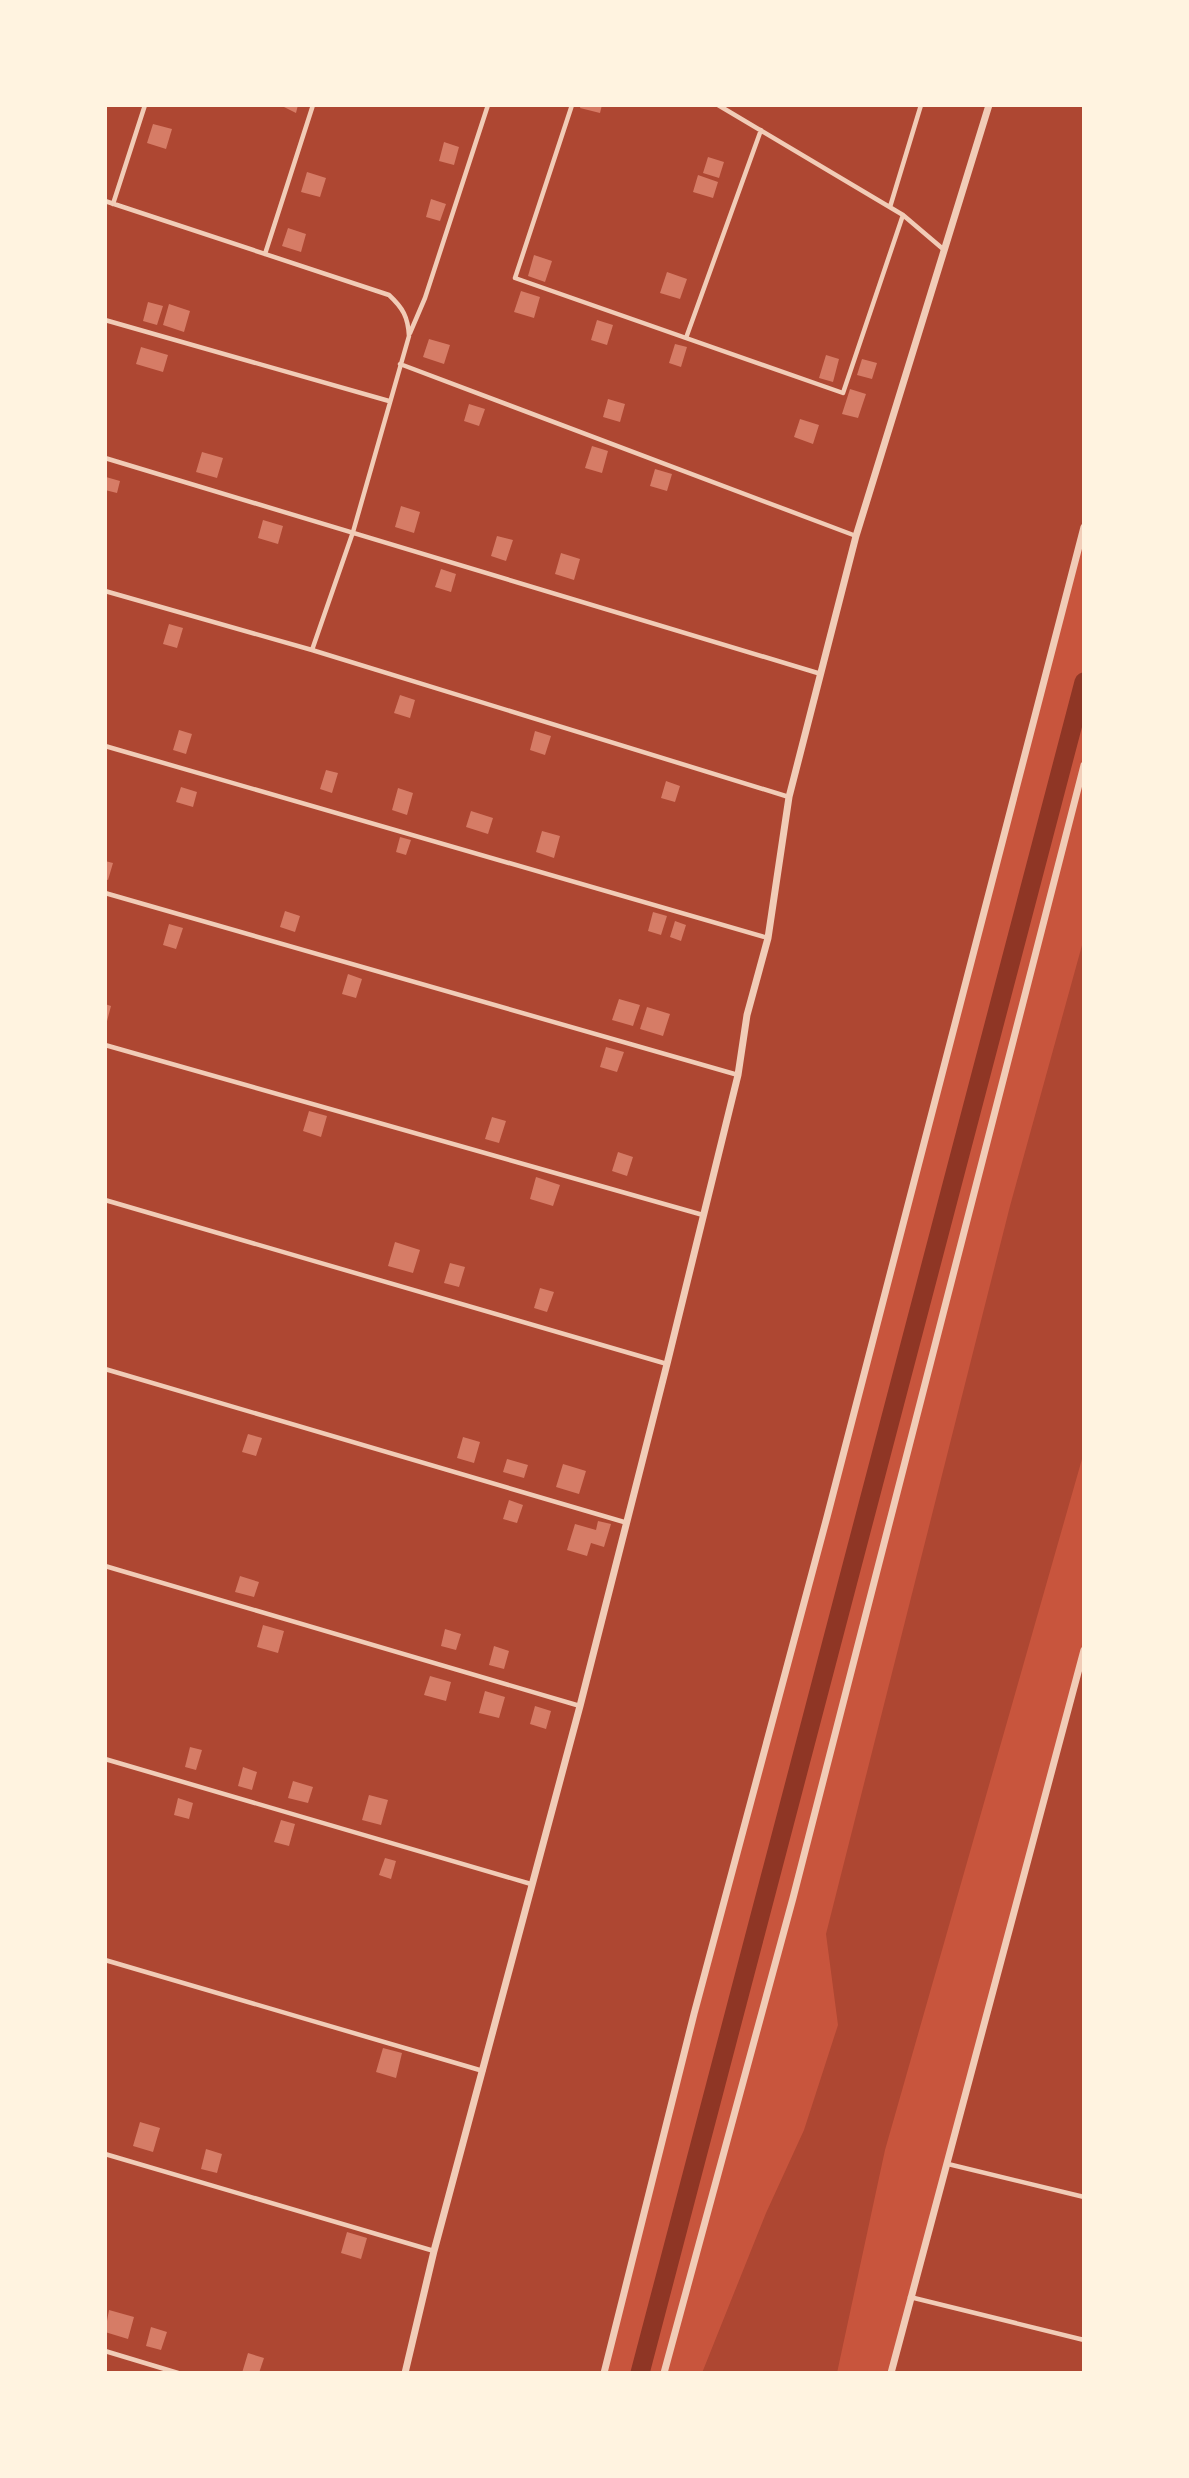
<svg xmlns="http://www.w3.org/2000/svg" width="1189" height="2478" font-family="'Open Sans',sans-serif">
	<rect width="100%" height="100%" fill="#c8553d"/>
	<path fill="#ae4732" d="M105 105H1084V527L604 2373H105Z
		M1084 938V1452L885 2150 837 2373H702L766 2213 804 2130 838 2025 826 1934 1010 1206Z
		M1084 1650V2373H891Z"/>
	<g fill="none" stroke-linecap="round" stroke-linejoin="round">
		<path stroke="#8f3625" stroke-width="19" d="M640 2373 1084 682"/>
	</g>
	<path fill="#d67c66" d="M280 105H298L296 113Z
		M581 105H602L600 113 580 108Z
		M153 124 172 129 166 149 147 143Z
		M444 142 459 147 454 165 439 161Z
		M708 157 724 162 719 178 703 173Z
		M307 172 326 178 320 197 301 192Z
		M698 175 718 182 713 198 693 192Z
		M431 199 446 204 440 221 426 217Z
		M288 228 306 234 301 252 282 246Z
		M534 255 552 261 545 282 528 276Z
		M667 272 687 279 680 299 660 293Z
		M521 291 540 297 534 318 514 312Z
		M148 302 163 306 157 325 143 321Z
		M169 304 190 311 184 332 163 325Z
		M597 320 613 325 607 345 591 340Z
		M429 339 450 345 444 364 423 357Z
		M675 344 687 347 681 367 669 363Z
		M141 347 168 355 163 372 136 364Z
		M826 355 839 359 833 382 819 378Z
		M862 359 877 363 872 379 857 375Z
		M850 389 866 394 858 418 842 414Z
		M608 399 625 404 620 422 603 417Z
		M469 404 485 409 479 426 464 421Z
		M800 419 819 425 813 444 794 437Z
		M592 446 608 451 602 473 585 468Z
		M202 452 223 458 217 478 196 472Z
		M655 469 672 474 667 491 650 486Z
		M106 477 120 481 117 493 105 490Z
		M401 506 420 512 414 533 395 527Z
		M263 520 283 526 278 544 258 538Z
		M497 536 513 540 506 561 491 556Z
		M561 553 580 559 574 580 555 574Z
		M441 569 456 574 451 592 435 587Z
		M169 624 183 628 177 648 163 644Z
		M400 695 415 700 410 718 394 713Z
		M179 730 192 734 186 754 173 750Z
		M535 731 551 736 545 755 530 750Z
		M326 770 338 773 332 793 320 789Z
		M666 781 680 786 675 802 661 798Z
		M181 787 197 792 193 807 176 802Z
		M398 788 413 793 407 815 392 810Z
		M471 811 493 818 488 834 466 827Z
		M542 831 560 836 554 858 536 852Z
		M400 837 411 840 406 855 396 852Z
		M105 861 113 863 108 880 105 879Z
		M285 911 300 916 295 932 280 927Z
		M653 912 667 916 661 935 648 931Z
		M675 921 686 925 681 941 670 937Z
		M169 924 183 928 176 949 163 945Z
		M348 974 362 979 356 998 342 994Z
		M619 999 640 1005 633 1026 612 1020Z
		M105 1004 111 1006 106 1025H105Z
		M647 1007 670 1014 663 1036 640 1029Z
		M606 1047 624 1052 617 1072 600 1067Z
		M309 1111 327 1116 321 1137 303 1131Z
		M492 1117 506 1121 499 1143 485 1139Z
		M618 1152 633 1157 627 1176 612 1171Z
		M536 1177 560 1185 553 1206 530 1199Z
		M395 1242 420 1250 413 1273 388 1266Z
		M450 1263 465 1267 459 1287 444 1283Z
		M540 1288 554 1292 547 1312 534 1308Z
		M248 1434 262 1438 256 1456 242 1452Z
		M463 1437 480 1442 474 1463 457 1458Z
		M507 1459 528 1465 524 1478 503 1472Z
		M563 1464 586 1471 579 1494 556 1487Z
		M509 1500 523 1505 517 1523 503 1519Z
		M598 1521 611 1524 604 1547 591 1543 587 1556 567 1550 575 1524 596 1530Z
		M240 1576 259 1582 254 1597 235 1592Z
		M263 1625 284 1631 278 1653 257 1647Z
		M445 1629 461 1634 456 1650 441 1646Z
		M494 1646 509 1651 504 1669 489 1665Z
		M430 1676 451 1682 446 1701 424 1695Z
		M485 1691 505 1697 499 1718 479 1713Z
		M535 1706 551 1711 546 1729 530 1724Z
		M190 1747 202 1750 196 1770 185 1767Z
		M243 1767 257 1772 252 1790 238 1786Z
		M293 1781 313 1787 308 1803 288 1798Z
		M369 1795 388 1800 381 1825 362 1820Z
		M178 1798 193 1803 189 1819 174 1815Z
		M281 1820 295 1824 289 1846 274 1842Z
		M385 1858 396 1861 391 1879 379 1875Z
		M383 2048 402 2053 396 2078 376 2072Z
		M140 2122 160 2128 153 2152 133 2146Z
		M206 2149 222 2154 217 2173 201 2169Z
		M347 2232 367 2238 361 2259 341 2253Z
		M109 2310 134 2317 128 2339 105 2332Z
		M151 2327 167 2332 161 2350 146 2346Z
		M248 2353 264 2358 259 2373H242Z"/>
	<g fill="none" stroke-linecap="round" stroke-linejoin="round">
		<path stroke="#f1ccb7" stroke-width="4.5" d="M572 105 515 278 843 393 903 215
			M718 105 903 215 943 249
			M105 201 389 295C403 308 408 317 409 336L353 532 312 650
			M113 204 145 105
			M890 207 921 105
			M265 254 313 105
			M105 320 389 401
			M410 333 425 298 488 105
			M686 338 761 130
			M400 364 856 536
			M105 458 821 674
			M105 591 312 650 789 797
			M105 746 768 938
			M105 893 738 1075
			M105 1045 703 1215
			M105 1200 667 1364
			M105 1369 624 1522
			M105 1566 580 1706
			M105 1759 531 1884
			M105 1960 483 2071
			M105 2154 434 2251
			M948 2164 1084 2197
			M910 2297 1084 2340
			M105 2351 178 2373"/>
		<path stroke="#f1ccb7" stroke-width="7" d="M405 2373 434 2251 580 1706 667 1364 738 1075 747 1015 768 938 789 797 856 536 989 105
			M604 2373 694 2014 827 1517 1084 527
			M664 2373 793 1898 1084 765
			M891 2373 1084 1650"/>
	</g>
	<rect width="1189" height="2478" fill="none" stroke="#fff3e0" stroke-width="214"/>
</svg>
